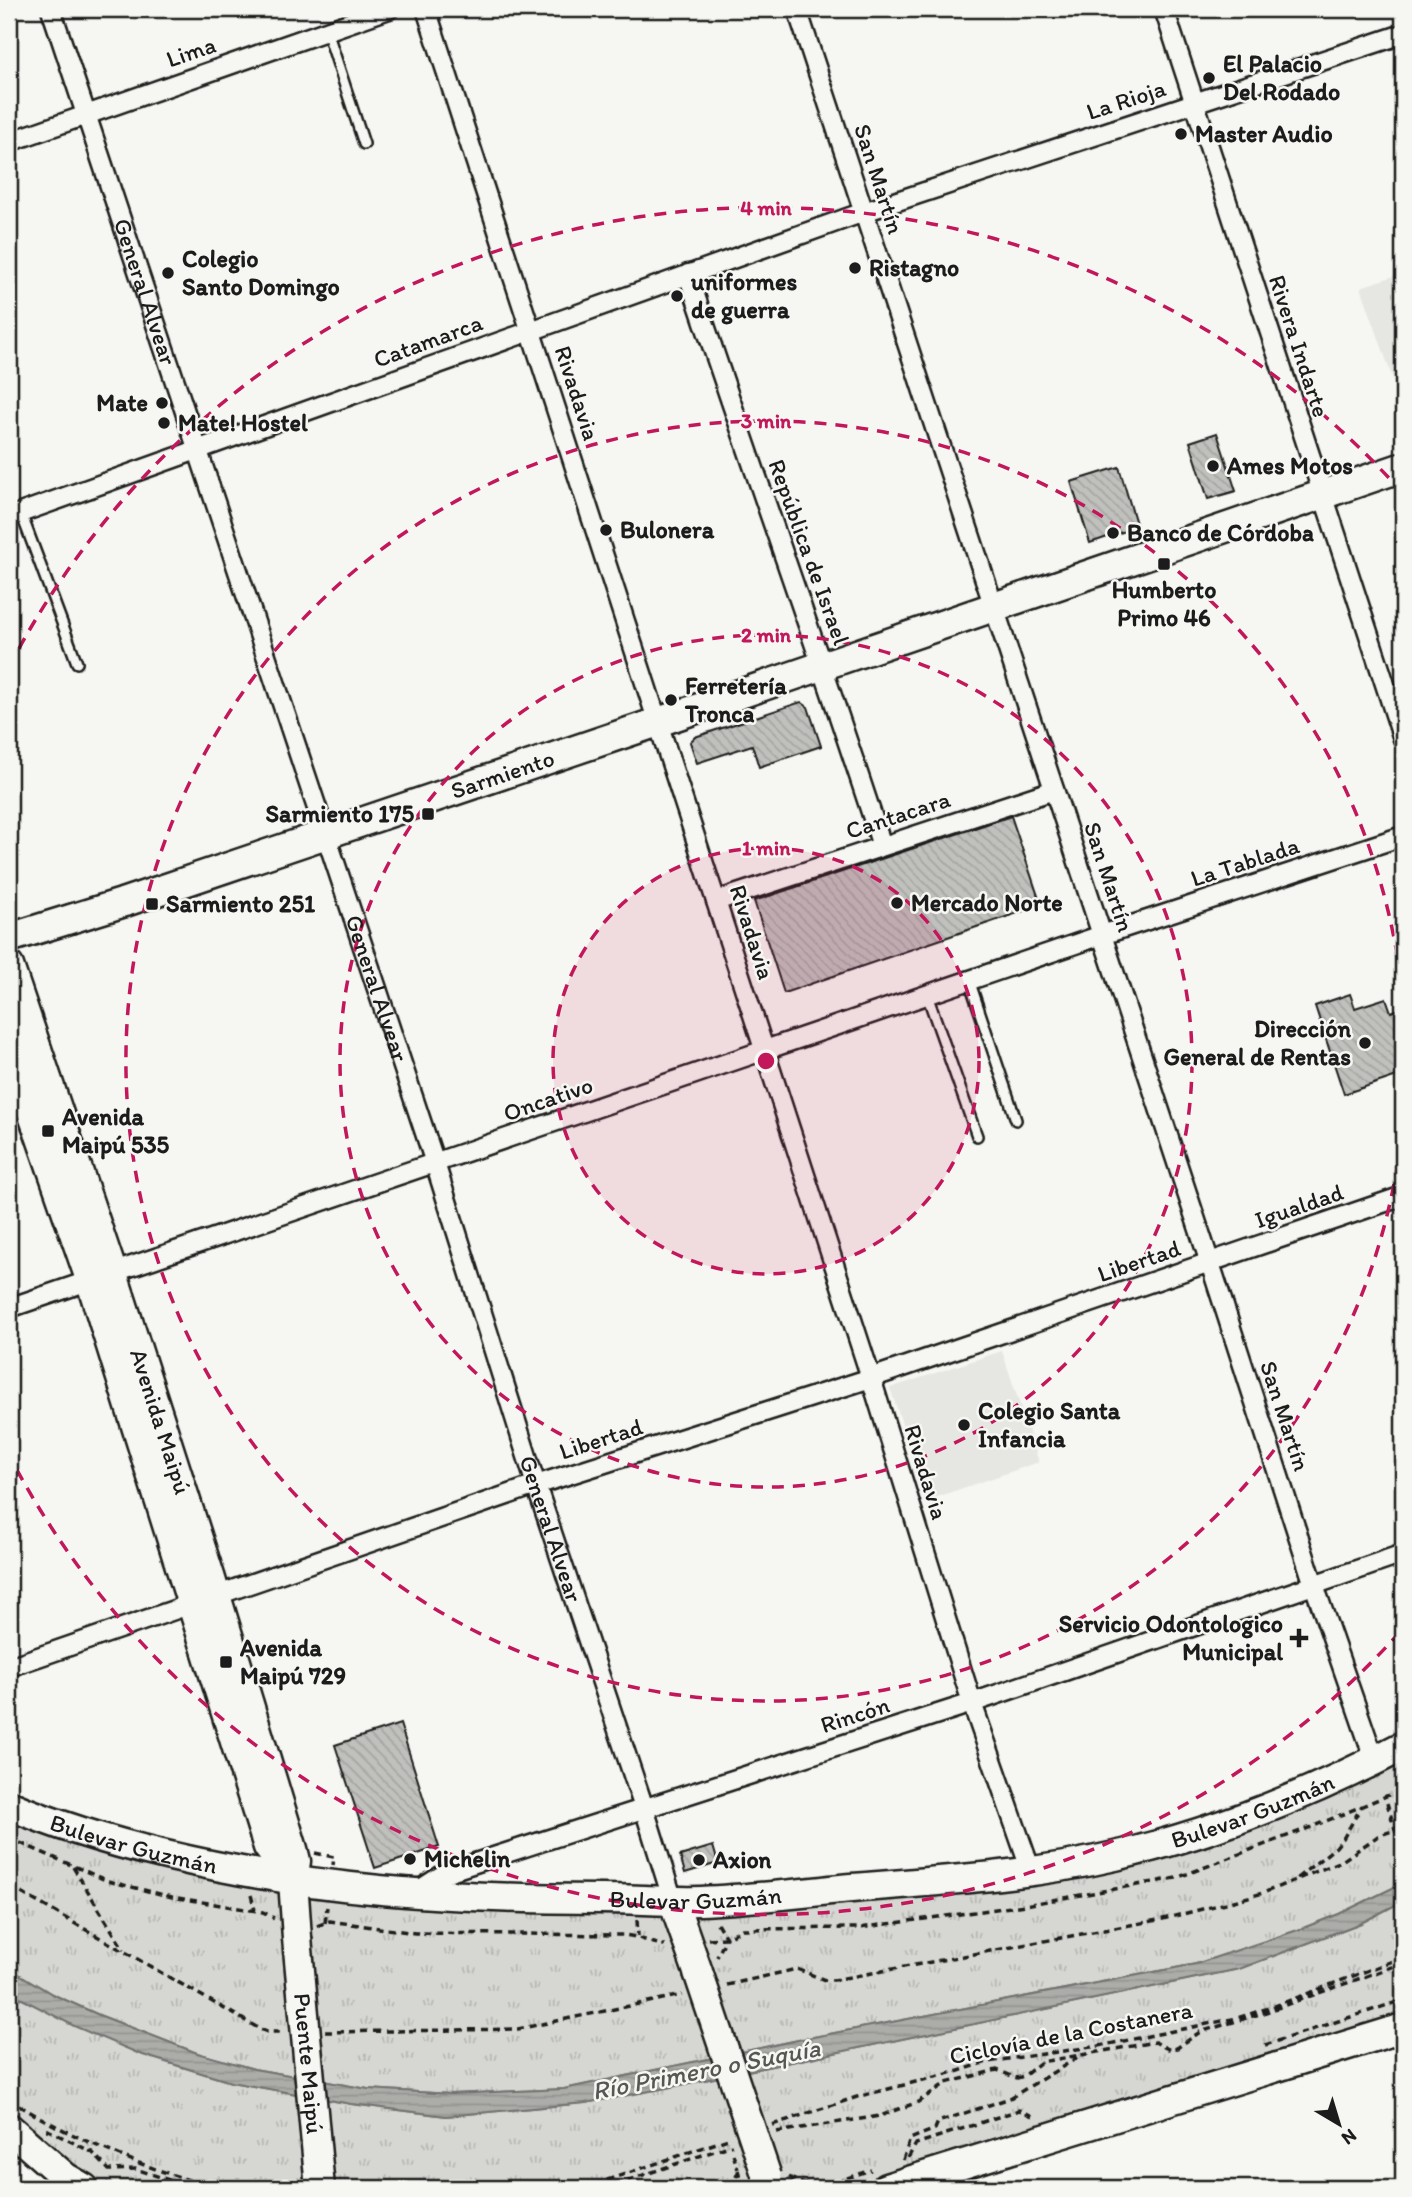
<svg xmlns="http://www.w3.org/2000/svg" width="1412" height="2197" font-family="Itim,sans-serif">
	<defs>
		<pattern id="grass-tufts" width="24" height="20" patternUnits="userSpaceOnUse" patternTransform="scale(1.75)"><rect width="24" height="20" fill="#d6d6d2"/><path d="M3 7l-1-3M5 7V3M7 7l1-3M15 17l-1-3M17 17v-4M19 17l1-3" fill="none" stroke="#b7b7b4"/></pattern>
		<pattern id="water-rules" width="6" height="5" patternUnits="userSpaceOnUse" patternTransform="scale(1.75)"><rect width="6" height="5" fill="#acaca9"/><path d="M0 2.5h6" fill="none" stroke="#939391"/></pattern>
		<pattern id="building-back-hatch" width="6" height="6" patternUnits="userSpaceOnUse" patternTransform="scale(1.75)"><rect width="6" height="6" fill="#c0c0bd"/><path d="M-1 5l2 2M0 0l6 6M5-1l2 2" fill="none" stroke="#a4a4a2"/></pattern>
	</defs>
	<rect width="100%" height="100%" fill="#f6f6f2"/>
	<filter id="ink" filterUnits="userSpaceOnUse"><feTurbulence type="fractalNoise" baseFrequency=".0143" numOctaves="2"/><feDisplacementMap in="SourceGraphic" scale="14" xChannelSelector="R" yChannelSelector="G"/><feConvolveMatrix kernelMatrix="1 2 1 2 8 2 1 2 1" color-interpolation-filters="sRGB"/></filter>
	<g filter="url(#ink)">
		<path fill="#e6e6e2" d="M1403 273V408L1361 287Z
			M1002 1351 1039 1462 928 1500 890 1388Z"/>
		<path fill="url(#grass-tufts)" stroke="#797977" stroke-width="2" d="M1403 1746V1883L1339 1914 1298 1930 1196 1964 803 2039 564 2089 451 2094 368 2089 254 2069 197 2053 99 2015 52 1994 9 1968V1805L134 1847 550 1899 1081 1863Z
			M1403 1901V2028L886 2188H84L9 2128V1993L140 2054 231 2082 351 2104 446 2116 585 2103 666 2088 1239 1969 1361 1923Z"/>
		<path fill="url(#water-rules)" stroke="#727271" stroke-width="2" d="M1403 1883V1901L1361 1923 1239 1969 666 2088 585 2103 446 2116 351 2104 231 2082 140 2054 74 2026 9 1992V1968L52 1994 99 2015 197 2053 254 2069 368 2089 451 2094 564 2089 803 2039 1196 1964 1298 1930 1339 1914Z"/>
		<path fill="url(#building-back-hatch)" stroke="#1c1c1c" stroke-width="2" d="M1217 433 1236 491 1208 499 1190 442Z
			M1119 467 1137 527 1090 543 1071 482Z
			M801 702 808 707 821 746 759 767 752 745 697 763 690 742 695 737Z
			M1011 816 1041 905 784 993 754 901Z
			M1350 994 1355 1008 1386 998 1391 1012 1403 1008V1074L1344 1094 1315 1006Z
			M400 1724 439 1847 375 1868 335 1745Z
			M713 1846 718 1863 685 1873 680 1856Z"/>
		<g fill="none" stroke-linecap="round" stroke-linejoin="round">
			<defs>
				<path id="lane" d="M327 31 364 144
					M21 513 77 663
					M969 980 1016 1120
					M927 995 977 1136"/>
				<g id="street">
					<path id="s1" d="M51 9 435 1163 536 1485 644 1808 673 1901"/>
					<path d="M426 9 871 1378 972 1703 1031 1871"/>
					<path d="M797 9 1210 1263 1314 1585 1375 1761"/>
					<path d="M1164 9 1403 739"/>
					<path d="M9 142 389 9"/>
					<path d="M688 274C751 465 820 654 882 846"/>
					<path d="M9 517 864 212 1403 34"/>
					<path d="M716 901 1054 790"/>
					<path d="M9 1308 1102 935 1403 836"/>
					<path d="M9 1667 536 1485 871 1378 1403 1196"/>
					<path d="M416 1892 447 1872 972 1703 1403 1554"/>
				</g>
				<g id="primary">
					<path id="s2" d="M9 938 122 903 658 722 1403 467"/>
					<path id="s3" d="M9 966 112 1271 210 1576 293 1849 296 1861 293 1880 297 1938"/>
					<path d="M9 1046 90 1279 268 1847 293 1880"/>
					<path id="s4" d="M9 1805C60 1827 112 1842 166 1855 312 1890 451 1899 601 1899 634 1899 668 1902 701 1901 751 1899 801 1893 851 1888 940 1881 1029 1876 1115 1856 1214 1833 1313 1793 1403 1746"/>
					<path d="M673 1901 698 1972"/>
					<path d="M9 2128 65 2177 84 2188"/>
					<path d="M886 2188 1403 2028"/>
				</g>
			</defs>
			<use href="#lane" stroke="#1c1c1c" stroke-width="14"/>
			<use href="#street" stroke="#1c1c1c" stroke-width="23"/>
			<use href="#primary" stroke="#1c1c1c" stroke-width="33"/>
			<path stroke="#1c1c1c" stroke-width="3.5" stroke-dasharray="7 5" stroke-linecap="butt" d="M9 1838 108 1881 172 1897 263 1912 274 1918
				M315 1853 334 1857 333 1865
				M73 1867 124 1950
				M9 1869 14 1878 9 1889
				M1297 1878 1336 1847 1344 1837 1361 1807
				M11 1887 260 2029 267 2032H283
				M251 1895 255 1910
				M637 1920 638 1936
				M325 1923 327 1907
				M717 1923 726 1938 717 1957
				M317 1926 330 1921 415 1933 623 1935C639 1936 654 1945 665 1945
				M708 1939 726 1938 742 1929 859 1928 1025 1905 1176 1878 1314 1826 1403 1789
				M727 1985 797 1969 825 1980H834L1163 1919 1234 1901 1263 1893 1342 1861 1378 1836 1403 1827
				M325 2032 518 2029 682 1995
				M1265 2045 1403 2000
				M9 2099C72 2139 144 2168 216 2188
				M772 2125 857 2097 959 2071 987 2062 1099 2046 1237 2018 1275 2006 1403 1957
				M46 2130H48L92 2152 109 2170 136 2169 193 2188
				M776 2132 880 2116 918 2102 946 2083 997 2070 1017 2078 1024 2076 1041 2062 1155 2042 1168 2049 1177 2048 1200 2032 1263 2013 1403 1963
				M908 2158 916 2144 1019 2110 1035 2117
				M903 2160 910 2139 935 2129 938 2122 1010 2098 1079 2057
				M738 2170 743 2188
				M789 2177C816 2194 844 2178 871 2170
				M106 2183 120 2188
				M584 2188 731 2138
				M605 2188 732 2145
				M731 2188 740 2168"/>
			<use href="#lane" stroke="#f6f6f2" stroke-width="9"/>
			<use href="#street" stroke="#f6f6f2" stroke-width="18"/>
			<use href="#primary" stroke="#f6f6f2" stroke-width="28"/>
			<defs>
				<g id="primary-bridge">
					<path id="s5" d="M297 1938 320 2188"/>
					<path d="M698 1972 767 2177"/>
				</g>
			</defs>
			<use href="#primary-bridge" stroke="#1c1c1c" stroke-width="33" stroke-linecap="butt"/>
			<path stroke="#1c1c1c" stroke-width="3.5" stroke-dasharray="7 5" stroke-linecap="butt" d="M1387 1803 1403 1855
				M733 2154 738 2169"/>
			<use href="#primary-bridge" stroke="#f6f6f2" stroke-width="28"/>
		</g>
	</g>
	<circle cx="766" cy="1061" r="213" fill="#c2185b" fill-opacity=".12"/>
	<g fill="none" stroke="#c2185b" stroke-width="3.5" stroke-dasharray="12 9">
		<circle cx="766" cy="1061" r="213"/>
		<circle cx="766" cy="1061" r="426"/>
		<path d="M1403 1122A640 640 0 1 1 1403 1000"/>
		<path d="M1400 1632A853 853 0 0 1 9 1455M9 667A853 853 0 0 1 1400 490"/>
	</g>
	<g fill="#1c1c1c" stroke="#f6f6f2" stroke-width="2.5">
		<circle cx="1209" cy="78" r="7"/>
		<circle cx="1181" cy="134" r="7"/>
		<circle cx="855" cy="268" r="7"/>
		<circle cx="168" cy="273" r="7"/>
		<circle cx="677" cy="296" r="7"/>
		<circle cx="162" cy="403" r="7"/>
		<circle cx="164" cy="423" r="7"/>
		<circle cx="1213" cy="466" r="7"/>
		<circle cx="606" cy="530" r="7"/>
		<circle cx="1113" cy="533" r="7"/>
		<rect x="1157" y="557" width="14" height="14" rx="3.5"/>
		<circle cx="671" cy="700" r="7"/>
		<rect x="421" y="807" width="14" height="14" rx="3.5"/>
		<circle cx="897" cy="903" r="7"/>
		<rect x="145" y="897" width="14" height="14" rx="3.5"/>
		<circle cx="1365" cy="1043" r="7"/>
		<rect x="41" y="1124" width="14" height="14" rx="3.5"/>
		<circle cx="964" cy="1425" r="7"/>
		<path d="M1295.5 1627.5h7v7h7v7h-7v7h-7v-7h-7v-7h7z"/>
		<rect x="219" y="1655" width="14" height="14" rx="3.5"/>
		<circle cx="410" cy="1859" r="7"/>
		<circle cx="699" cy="1860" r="7"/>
	</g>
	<g text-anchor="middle" stroke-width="5" stroke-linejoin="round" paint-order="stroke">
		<g font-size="24" fill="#1c1c1c" stroke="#f6f6f2">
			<text transform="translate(191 52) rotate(-19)" y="8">Lima</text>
			<text transform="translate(1126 100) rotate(-18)" y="8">La Rioja</text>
			<text transform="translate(879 179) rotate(72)" y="8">San Martín</text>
			<text dy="8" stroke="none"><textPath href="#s1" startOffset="298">General Alvear</textPath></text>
			<text transform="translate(428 341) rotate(-20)" y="8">Catamarca</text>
			<text transform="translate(1299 346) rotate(72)" y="8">Rivera Indarte</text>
			<text transform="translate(577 393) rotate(72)" y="8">Rivadavia</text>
			<text transform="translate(809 552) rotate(70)" y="8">República de Israel</text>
			<text dy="8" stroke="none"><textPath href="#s2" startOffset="520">Sarmiento</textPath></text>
			<text transform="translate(898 815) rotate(-18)" y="8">Cantacara</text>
			<text transform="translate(1245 862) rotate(-18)" y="8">La Tablada</text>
			<text transform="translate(1109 877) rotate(72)" y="8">San Martín</text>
			<text transform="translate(752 932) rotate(72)" y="8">Rivadavia</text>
			<text dy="8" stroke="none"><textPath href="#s1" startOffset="1032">General Alvear</textPath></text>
			<text transform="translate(548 1099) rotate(-19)" y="8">Oncativo</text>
			<text transform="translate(1299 1206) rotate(-19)" y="8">Igualdad</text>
			<text transform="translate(1139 1261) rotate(-19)" y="8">Libertad</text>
			<text transform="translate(1285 1416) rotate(72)" y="8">San Martín</text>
			<text dy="8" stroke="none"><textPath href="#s3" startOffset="480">Avenida Maipú</textPath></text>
			<text transform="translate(601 1439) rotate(-18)" y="8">Libertad</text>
			<text transform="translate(926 1472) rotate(73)" y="8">Rivadavia</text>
			<text dy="8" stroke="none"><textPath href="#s1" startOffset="1600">General Alvear</textPath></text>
			<text transform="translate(855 1715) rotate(-18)" y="8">Rincón</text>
			<text dy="8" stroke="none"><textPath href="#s4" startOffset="1265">Bulevar Guzmán</textPath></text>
			<text dy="8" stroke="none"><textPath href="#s4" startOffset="131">Bulevar Guzmán</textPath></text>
			<text dy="8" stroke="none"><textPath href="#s4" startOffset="698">Bulevar Guzmán</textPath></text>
			<text transform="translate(1071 2033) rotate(-11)" y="8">Ciclovía de la Costanera</text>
			<text dy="8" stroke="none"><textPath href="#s5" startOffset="126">Puente Maipú</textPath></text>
		</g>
		<g font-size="24" font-weight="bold" fill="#1c1c1c" stroke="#f6f6f2" text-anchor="start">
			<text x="1223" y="72">El Palacio<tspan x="1223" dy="28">Del Rodado</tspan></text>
			<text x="1195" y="142">Master Audio</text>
			<text x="182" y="267">Colegio<tspan x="182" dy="28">Santo Domingo</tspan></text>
			<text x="869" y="276">Ristagno</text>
			<text x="691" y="290">uniformes<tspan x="691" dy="28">de guerra</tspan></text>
			<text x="148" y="411" text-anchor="end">Mate</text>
			<text x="178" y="431">Mate! Hostel</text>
			<text x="1227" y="474">Ames Motos</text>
			<text x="620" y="538">Bulonera</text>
			<text x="1127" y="541">Banco de Córdoba</text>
			<text x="1164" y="598" text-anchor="middle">Humberto<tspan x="1164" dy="28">Primo 46</tspan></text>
			<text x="685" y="694">Ferretería<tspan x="685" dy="28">Tronca</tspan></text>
			<text x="414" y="822" text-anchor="end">Sarmiento 175</text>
			<text x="911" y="911">Mercado Norte</text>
			<text x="166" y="912">Sarmiento 251</text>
			<text x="1351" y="1037" text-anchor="end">Dirección<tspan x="1351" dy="28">General de Rentas</tspan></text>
			<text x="62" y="1125">Avenida<tspan x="62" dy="28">Maipú 535</tspan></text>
			<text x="978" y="1419">Colegio Santa<tspan x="978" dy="28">Infancia</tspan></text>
			<text x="1283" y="1632" text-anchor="end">Servicio Odontologico<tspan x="1283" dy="28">Municipal</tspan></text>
			<text x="240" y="1656">Avenida<tspan x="240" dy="28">Maipú 729</tspan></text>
			<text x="424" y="1867">Michelin</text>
			<text x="713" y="1868">Axion</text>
		</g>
		<g font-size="26" font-style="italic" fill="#565654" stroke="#f6f6f2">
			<text transform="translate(706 2069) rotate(-11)" y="9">Río Primero o Suquía</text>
		</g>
	</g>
	<circle cx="766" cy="1061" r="10" fill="#c2185b" stroke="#f6f6f2" stroke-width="3.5"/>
	<g font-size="21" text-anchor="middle" font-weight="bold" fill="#c2185b" stroke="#f6f6f2" stroke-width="5" stroke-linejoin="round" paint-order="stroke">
		<text x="766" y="215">4 min</text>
		<text x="766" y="428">3 min</text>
		<text x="766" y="642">2 min</text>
		<text x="766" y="855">1 min</text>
	</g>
	<rect width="1412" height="2197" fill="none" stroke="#f6f6f2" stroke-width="35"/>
	<rect x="18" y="18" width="1377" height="2162" fill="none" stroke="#1c1c1c" stroke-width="2.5" filter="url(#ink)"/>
	<g transform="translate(1339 2124) rotate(142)" stroke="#f6f6f2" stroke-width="5" paint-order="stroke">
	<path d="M0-5L12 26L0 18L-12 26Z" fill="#1c1c1c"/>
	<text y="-10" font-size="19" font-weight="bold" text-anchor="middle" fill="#1c1c1c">N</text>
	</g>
</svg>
